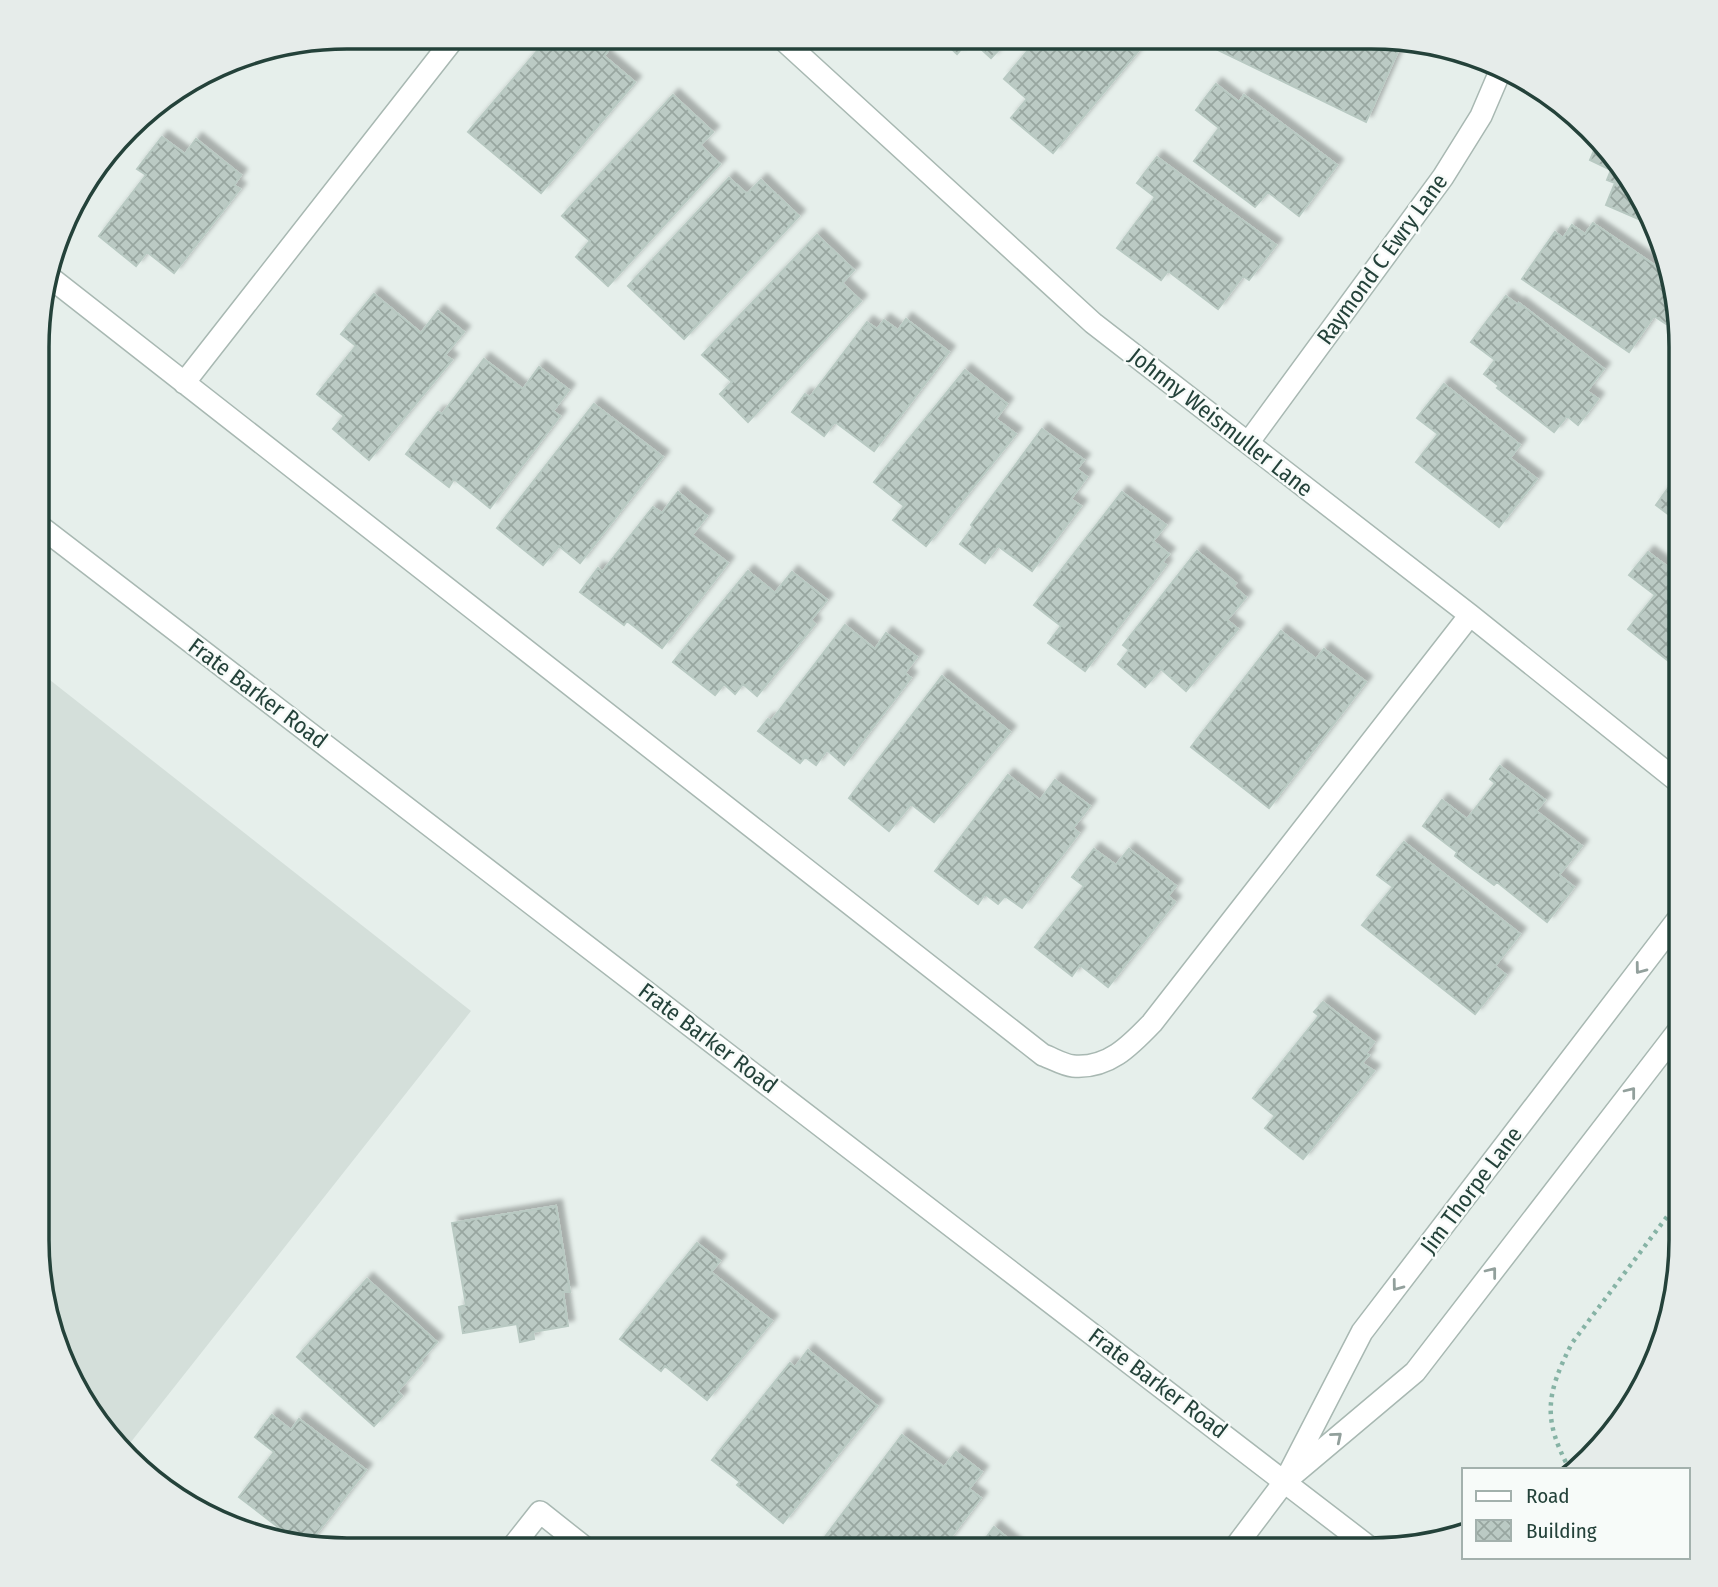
<svg xmlns="http://www.w3.org/2000/svg" width="1718" height="1587" font-family="'Fira Sans Condensed',sans-serif">
	<defs>
		<pattern id="building-cross-hatch" width="8" height="8" patternUnits="userSpaceOnUse" patternTransform="scale(1.75)"><rect width="8" height="8" fill="#bbcac4"/><path d="M0 0l8 8M0 8l8-8" fill="none" stroke="#98a6a0"/></pattern>
		<filter id="shadow"><feDropShadow dx="6" dy="-6" stdDeviation="2" flood-color="#0004"/></filter>
	</defs>
	<rect width="100%" height="100%" fill="#e6efeb"/>
	<path fill="#d4dfda" d="M41 673 471 1011 123 1452 113 1444 60 1358 37 1260Z"/>
	<path fill="url(#building-cross-hatch)" stroke="#b8c9c2" stroke-width="2" filter="url(#shadow)" d="M549 37H598L611 47 604 56 635 82 541 193 468 132Z
		M939 37H1011L991 58 970 39 957 54Z
		M1039 37H1150L1053 153 1011 118 1027 99 1004 79Z
		M1222 37H1392L1403 40 1366 122 1216 49Z
		M1216 84 1239 102 1244 95 1337 165 1299 216 1268 192 1255 207 1194 161 1219 128 1196 110Z
		M673 95 713 132 700 145 720 164 608 286 576 257 590 241 562 216Z
		M162 137 185 154 196 139 241 175 234 185 240 189 174 273 147 252 136 266 99 236 146 175 137 169Z
		M1599 139 1605 143 1657 227 1606 205 1615 183 1607 180 1611 170 1590 160Z
		M1157 157 1276 245 1249 280 1243 276 1218 309 1168 271 1161 280 1117 248 1155 197 1137 183Z
		M729 178 747 194 761 180 799 216 684 339 628 286Z
		M1593 223 1669 275 1677 309 1666 324 1654 316 1629 352 1522 279 1555 232 1563 238 1572 225 1585 234Z
		M817 235 854 270 842 283 861 301 748 422 720 394 732 382 702 355Z
		M374 294 421 333 438 311 464 332 445 355 452 360 369 460 333 429 344 416 317 394 356 346 341 334Z
		M1506 296 1518 305 1519 303 1604 369 1587 391 1598 399 1578 425 1567 416 1554 432 1497 388 1499 386 1484 374 1495 360 1471 342Z
		M906 319 949 352 874 451 835 422 824 436 792 412 805 394 810 397 867 322 877 329 884 320 898 330Z
		M484 359 523 389 539 367 569 390 553 411 560 416 490 508 454 479 449 487 406 454 438 412 442 414Z
		M965 370 1007 404 996 419 1016 434 926 546 893 520 904 506 874 482Z
		M1444 384 1520 445 1510 458 1537 479 1499 527 1416 462 1438 434 1417 418Z
		M594 404 663 457 580 563 559 546 543 565 497 528Z
		M1042 429 1084 460 1077 469 1087 477 1071 499 1081 506 1032 571 998 546 985 563 960 544 973 527 971 525Z
		M1681 470V524L1656 505Z
		M678 492 707 516 692 535 728 563 662 648 627 621 624 625 580 592 598 568 602 572 653 507 662 513Z
		M1122 492 1166 525 1153 541 1169 554 1162 562 1166 565 1085 671 1048 643 1061 626 1034 605Z
		M1197 551 1236 583 1233 586 1246 597 1227 620 1238 629 1186 691 1161 669 1145 687 1118 664 1129 650 1123 645Z
		M1648 552 1672 570 1681 559V671L1628 629 1655 595 1629 575Z
		M748 571 775 593 792 572 827 600 811 620 815 624 757 696 743 684 735 694 724 684 715 695 673 662Z
		M845 625 875 649 886 633 917 657 905 673 911 678 844 765 827 750 816 765 805 757 800 763 758 731 768 719 771 721Z
		M1281 631 1316 659 1324 649 1366 682 1269 808 1191 747Z
		M942 676 1010 732 934 822 911 804 889 831 849 798Z
		M1500 766 1545 800 1536 811 1582 846 1559 875 1574 887 1547 922 1497 882 1494 885 1455 856 1457 852 1423 826 1442 800 1467 819 1495 783 1490 779Z
		M1008 775 1040 800 1055 780 1090 806 1073 828 1079 833 1022 908 1005 896 998 904 985 894 978 904 935 871Z
		M1404 842 1520 934 1495 966 1506 975 1475 1014 1362 925 1393 887 1377 875Z
		M1094 849 1116 865 1129 849 1176 886 1168 896 1175 902 1108 987 1080 965 1072 976 1035 947 1084 886 1072 877Z
		M1323 1002 1374 1042 1366 1053 1369 1055 1362 1063 1374 1071 1303 1159 1265 1128 1275 1116 1253 1098 1319 1016 1314 1012Z
		M556 1206 570 1292H563L568 1326 533 1332 534 1339 520 1342 517 1324 463 1333 459 1307 466 1305 452 1223Z
		M697 1243 720 1261 711 1272 772 1321 707 1400 665 1366 661 1371 620 1339Z
		M367 1279 437 1342 420 1361 422 1363 398 1391 402 1396 374 1426 297 1357Z
		M808 1350 877 1406 783 1523 737 1485 740 1482 712 1460 790 1363 795 1367Z
		M272 1415 291 1430 299 1419 366 1470 310 1542 291 1537 239 1497 274 1452 255 1437Z
		M902 1435 944 1467 956 1452 982 1472 969 1489 981 1498 941 1550H815Z
		M994 1527 1022 1550H977Z"/>
	<g fill="none" stroke-linecap="round" stroke-linejoin="round">
		<defs>
			<path id="minor" d="M780 37 1093 323 1470 615 1681 784
				M47 275 1043 1055C1052 1058 1063 1065 1073 1066 1108 1069 1130 1046 1152 1023L1470 615
				M184 383 455 37
				M1248 443 1443 177 1481 116 1502 67
				M41 527 1373 1550
				M1295 1473 1415 1372 1681 1027
				M510 1550 540 1512 588 1550
				M1233 1550 1285 1481 1362 1332 1681 915"/>
		</defs>
		<use href="#minor" stroke="#a8b8b2" stroke-width="24"/>
		<path stroke="#86b3a5" stroke-width="4.5" stroke-dasharray="3.5 5" stroke-linecap="butt" d="M1570 1470C1542 1419 1546 1394 1572 1343L1681 1198"/>
		<use href="#minor" stroke="#fff" stroke-width="21"/>
	</g>
	<defs><path id="oneway-chevron" d="M-2-3.5L2.5 0L-2 3.5" fill="none" stroke-width="1.6" stroke-linecap="round" stroke-linejoin="round" transform="scale(1.75)"/></defs>
	<g stroke="#92a09c">
		<use href="#oneway-chevron" transform="translate(1640 969) rotate(127)"/>
		<use href="#oneway-chevron" transform="translate(1631 1092) rotate(-52)"/>
		<use href="#oneway-chevron" transform="translate(1492 1272) rotate(-52)"/>
		<use href="#oneway-chevron" transform="translate(1397 1286) rotate(127)"/>
		<use href="#oneway-chevron" transform="translate(1337 1437) rotate(-40)"/>
	</g>
	<g text-anchor="middle" stroke-width="5" stroke-linejoin="round" paint-order="stroke">
		<g font-size="23" fill="#24423a" stroke="#f7fbf9">
			<text transform="translate(1382 259) rotate(-54)" y="8">Raymond C Ewry Lane</text>
			<text transform="translate(1221 422) rotate(38)" y="8">Johnny Weismuller Lane</text>
			<text transform="translate(258 693) rotate(37)" y="8">Frate Barker Road</text>
			<text transform="translate(708 1038) rotate(37)" y="8">Frate Barker Road</text>
			<text transform="translate(1471 1190) rotate(-53)" y="8">Jim Thorpe Lane</text>
			<text transform="translate(1158 1383) rotate(37)" y="8">Frate Barker Road</text>
		</g>
	</g>
	<path d="M0 0H1718V1587H0ZM347 49H1371A298 298 0 0 1 1669 347V1240A298 298 0 0 1 1371 1538H347A298 298 0 0 1 49 1240V347A298 298 0 0 1 347 49Z" fill="#e6ecea" fill-rule="evenodd"/>
	<path fill="none" stroke="#24423a" stroke-width="3.5" d="M347 49H1371A298 298 0 0 1 1669 347V1240A298 298 0 0 1 1371 1538H347A298 298 0 0 1 49 1240V347A298 298 0 0 1 347 49Z"/>
	<rect x="1462" y="1468" width="228" height="91" fill="#f7fbf9" stroke="#a3b1ad" stroke-width="2"/>
	<rect x="1476" y="1491" width="35" height="10" fill="#ffffff" stroke="#a3b1ad" stroke-width="2"/>
	<text x="1526" y="1503" font-size="21" fill="#24423a">Road</text>
	<rect x="1476" y="1520" width="35" height="21" fill="url(#building-cross-hatch)" stroke="#a3b1ad" stroke-width="2"/>
	<text x="1526" y="1538" font-size="21" fill="#24423a">Building</text>
</svg>
